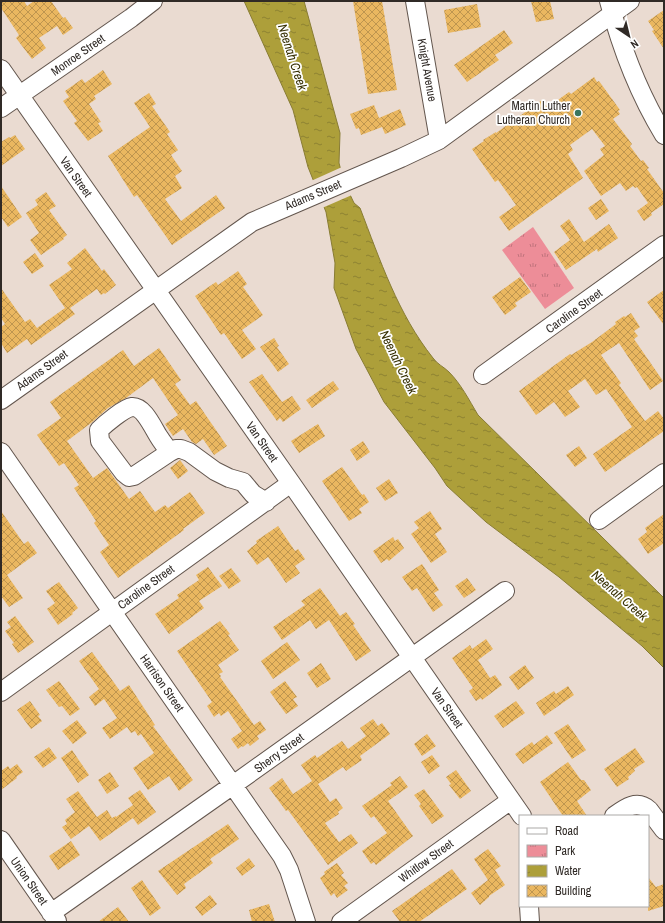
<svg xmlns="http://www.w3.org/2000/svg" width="665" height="923" font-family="'Archivo Narrow',sans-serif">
	<defs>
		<pattern id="park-tufts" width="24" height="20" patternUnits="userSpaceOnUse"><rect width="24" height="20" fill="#ed8d98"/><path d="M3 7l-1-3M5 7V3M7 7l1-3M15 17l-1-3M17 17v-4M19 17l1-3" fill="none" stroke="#c0737c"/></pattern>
		<pattern id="water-ripples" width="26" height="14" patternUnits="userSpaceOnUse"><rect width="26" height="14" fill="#ad9f3a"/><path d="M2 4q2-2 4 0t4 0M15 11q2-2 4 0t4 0" fill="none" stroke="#8d8231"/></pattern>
		<pattern id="building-cross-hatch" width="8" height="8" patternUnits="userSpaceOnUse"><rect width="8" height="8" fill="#eab760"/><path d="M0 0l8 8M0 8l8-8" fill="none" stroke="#be954f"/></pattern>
	</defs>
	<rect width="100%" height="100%" fill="#eadbd1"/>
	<path fill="url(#park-tufts)" d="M533 227 574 288 545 309 502 250Z"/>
	<path fill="url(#water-ripples)" stroke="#887c34" d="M244 1H304L340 133 339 163 344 182 354 203 360 208C380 260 398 314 433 358 437 364 444 367 449 372 461 384 469 400 478 415L664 598V668L642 646 559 577 486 522 447 486 435 468 384 402 356 349 334 288 335 263 326 212 308 167 293 110Z"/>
	<path fill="#eadbd1" d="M342 167 352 195 322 208 311 181Z"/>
	<path fill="url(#building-cross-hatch)" d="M1 1H24L27 6 34 1H51L63 18 65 17 73 28 63 35 57 26 39 38 46 48 32 59 16 38 19 35 1 8Z
		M353 1H382L397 90 368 94Z
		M531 1H550L554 19 536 22Z
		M477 4 481 27 448 33 444 10Z
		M664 10V49L652 31 654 30 648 21Z
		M504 30 513 43 495 55 499 60 467 82 454 65Z
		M103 70 112 84 94 96 96 99 89 104 101 122 98 123 103 131 88 141 74 123 77 121 63 101 69 97 65 91 82 79 85 83Z
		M594 77 597 82 599 81 620 110 618 111 620 114 613 119 632 144 630 146 641 161 643 160 649 168 647 169 664 193V204L651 213 652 215 644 221 637 211 648 203 637 187 635 188 633 186 626 191 620 183 601 196 584 171 604 155 600 149 605 146 592 129 570 145 573 150 568 154 583 178 509 231 499 217 516 205 498 180 495 182 472 149 484 141 483 140 496 132V133L542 100 546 106 549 103 551 105 569 92 571 94Z
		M149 93 156 104 152 106 170 132 167 134 178 150 171 155 182 171 175 176 182 188 165 199 181 221 216 195 225 208 172 245 137 195 134 197 108 156 150 127 134 103Z
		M374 105 379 118 400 109 406 125 385 134 382 127 361 135 359 128 356 129 350 114Z
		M15 135 25 149 1 166V142L9 137 10 138Z
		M1 186 22 217 8 227 1 217Z
		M46 192 56 206 49 210 67 235 63 238 64 239 41 255 30 240 39 233 26 213 38 205 35 200Z
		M601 199 609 211 596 220 588 208Z
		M569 219 584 242 609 224 618 238 598 252 597 249 566 270 554 252 570 240 560 226Z
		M85 248 102 271 104 269 116 285 105 294 104 293 101 295 97 289 70 308 75 314 31 345 27 339 7 353 1 343V327L5 324 1 318V288L25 322 30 319 37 328 65 308 49 285 72 269 67 263Z
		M35 253 44 266 32 274 23 262Z
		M238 271 247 284 243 287 263 315 242 330 256 349 242 359 224 333 221 335 195 296 216 282 218 285Z
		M520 277 531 292 515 303 517 306 505 315 492 297Z
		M664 290V325L647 302Z
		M631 313 640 327 634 331 638 336 634 339 663 381 650 390 619 343 601 355 621 383 619 385 645 421 658 411 664 419V431L605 472 593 454 632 427 606 389 596 395 585 379 568 391 580 407 565 417 554 402 536 415 519 391 570 354 571 355 592 342 616 324 615 322 624 316 625 317Z
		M274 338 279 346 277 347 289 364 278 372 260 347Z
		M159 348 181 380 175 384 190 405 196 401 227 446 214 455 203 439 196 444 192 442 183 429 173 436 165 424 178 415 153 378 126 398 108 408 91 423 67 441 93 478 107 468 129 499 140 491 155 512 165 505 168 508 190 492 205 513 183 529 184 530 118 578 100 552 109 545 94 523 96 521 74 488 79 485 64 463 59 466 37 435 61 418 50 402 82 379 123 350 134 366Z
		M262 374 282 402 292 396 301 409 283 422 280 418 277 421 249 382Z
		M333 381 339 389 312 408 306 400Z
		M318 424 325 436 299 453 291 441Z
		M363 441 370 452 357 461 350 450Z
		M579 446 587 458 575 467 566 455Z
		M180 460 188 471 178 479 170 468Z
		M342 467 362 495 364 494 369 502 359 509 362 513 349 521 322 481Z
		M389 479 398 493 385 501 376 488Z
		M1 511 24 544 28 541 37 553 7 575 23 598 9 607 1 596Z
		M430 511 442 529 435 534 447 552 431 563 411 534 419 528 414 522Z
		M664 514V543L648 554 638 539 647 532 645 528Z
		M278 526 295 551 298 549 305 559 295 566 300 573 286 583 268 557 257 565 247 551 257 543 256 541Z
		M393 537 395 541 398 539 404 548 389 561 387 559 381 563 373 551Z
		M422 564 439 590 434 593 443 605 433 612 417 588 412 591 402 577Z
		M208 567 222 586 199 601 204 608 169 634 155 614 179 598 177 595 199 580 196 575Z
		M231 568 241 581 229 589 219 576Z
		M467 578 476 590 464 598 455 586Z
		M59 582 78 608 72 613 73 614 58 625 47 609 55 603 46 591Z
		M320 588 340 616 346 612 355 624 353 625 371 651 356 661 329 620 316 629 310 620 282 640 273 627 305 605 301 601Z
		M15 616 34 642 18 653 12 644 14 643 5 631 11 627 7 622Z
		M220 621 230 634 228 635 239 650 218 665 223 672 219 674 221 676 220 677 254 725 260 721 266 730 257 736 259 739 250 746 248 743 243 747 242 746 238 749 231 739 242 731 228 711 221 716 219 713 214 717 207 706 212 702 177 651Z
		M486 639 493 649 478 660 490 678 495 675 502 685 482 700 481 698 476 701 469 691 473 688 452 658 470 645 472 649Z
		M287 642 300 660 273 679 261 661Z
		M92 652 120 691 129 685 155 725 153 726 193 780 179 791 169 776 148 790 141 780 133 768 154 753 141 734 138 736 135 731 131 733 127 727 110 739 102 728 117 718 104 699 95 706 89 697 99 689 79 661Z
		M321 663 331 679 317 688 307 673Z
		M525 665 534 678 518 690 509 677Z
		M59 681 80 709 70 716 62 706 59 707 46 690Z
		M285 681 297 697 293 699 298 706 286 714 270 692Z
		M568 686 574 695 544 716 536 703 554 691 556 694Z
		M30 701 40 715 38 716 42 721 31 729 17 710Z
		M516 701 525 713 503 728 494 716Z
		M373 719 378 726 382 723 390 734 360 756 362 760 346 771 343 767 318 784 330 802 336 798 343 808 338 812 339 814 325 823 339 842 351 834 358 843 328 865 288 810 286 811 269 788 282 778 293 794 312 781 301 765 315 755 317 758 342 741 348 749 366 736 360 728Z
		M77 720 87 733 73 744 62 731Z
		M568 724 586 750 572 759 554 733Z
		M427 734 436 746 422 756 414 744Z
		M547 735 553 743 523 764 515 754 532 742 534 745Z
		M49 747 57 758 43 768 34 757Z
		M635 748 645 762 634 769 635 771 628 777 629 779 617 787 604 769Z
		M72 750 89 775 78 783 61 758Z
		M432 755 440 766 429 774 421 762Z
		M568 762 581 780H584L591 790 577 801 587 816H563L540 782Z
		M17 764 23 772 16 777 17 778 1 790V771L8 766 10 769Z
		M456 770 471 791 460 799 449 785 451 784 446 777Z
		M110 772 119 786 107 794 98 780Z
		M400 776 408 787 388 801 413 836 376 865 374 862 371 864 362 851 387 833 374 816 371 818 362 806 392 785 390 783Z
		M424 789 444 816 432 824 419 806 421 804 414 795Z
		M140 790 156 812 138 825 133 818 100 841 89 826 71 839 62 827 67 824 65 820 75 812 66 799 78 791 97 817 107 810 112 818 116 816V817L133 805 128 798Z
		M228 824 239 839 210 859 213 863 184 884 186 888 177 895 158 871Z
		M71 841 80 855 58 870 49 856Z
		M488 849 501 866 495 870 505 885 489 896V897L480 905 471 893 488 880 474 859Z
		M249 858 255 866 242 876 236 868Z
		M337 863 344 873 341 875 348 883 344 886 348 890 337 898 334 893 331 896 320 878 325 874 324 872Z
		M452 869 467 889 419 922H400L392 911Z
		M648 877 656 887 664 884V906L648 911Z
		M142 880 161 908 150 916 131 888Z
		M210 895 217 904 202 916 195 907Z
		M269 904 275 922H252L249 910Z
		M118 907 129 922H98Z"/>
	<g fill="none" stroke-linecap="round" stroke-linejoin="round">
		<defs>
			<path id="minor" d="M415 1 439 140
				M609 1C621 47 639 94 664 135
				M1 69 291 483 522 816
				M1 108 131 18 153 1
				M483 375 664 245
				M1 400 252 222 401 158 439 140 630 1
				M1 452 282 856 289 870 306 922
				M170 452 134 476 129 477 124 473 100 441 99 430C105 424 124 408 132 407 144 406 153 428 159 437 162 442 166 447 170 452L176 449H181L189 452 215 471 229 478 243 482 253 494 266 502
				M599 520 664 473
				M1 692 291 483
				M614 816C625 808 637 799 649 810L664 830
				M1 840 57 921
				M529 906 530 922
				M51 913 233 785 505 591
				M341 922 511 800"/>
		</defs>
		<use href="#minor" stroke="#63564e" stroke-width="20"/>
		<use href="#minor" stroke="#fff" stroke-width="18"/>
	</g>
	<circle fill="#39755f" stroke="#fff" stroke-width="1.5" cx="578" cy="113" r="4"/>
	<g text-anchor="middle" stroke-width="3.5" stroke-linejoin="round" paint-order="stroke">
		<g font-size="12" fill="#302a26" stroke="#fff">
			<text transform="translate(78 55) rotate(-35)" y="4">Monroe Street</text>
			<text transform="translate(427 70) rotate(80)" y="4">Knight Avenue</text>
			<text transform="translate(76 177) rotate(55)" y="4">Van Street</text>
			<text transform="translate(313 195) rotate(-23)" y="4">Adams Street</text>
			<text transform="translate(574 311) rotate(-36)" y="4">Caroline Street</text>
			<text transform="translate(42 370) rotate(-36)" y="4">Adams Street</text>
			<text transform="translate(262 442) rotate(55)" y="4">Van Street</text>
			<text transform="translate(146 587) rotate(-36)" y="4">Caroline Street</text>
			<text transform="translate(162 683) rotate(55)" y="4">Harrison Street</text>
			<text transform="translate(447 708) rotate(55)" y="4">Van Street</text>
			<text transform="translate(279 753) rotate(-36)" y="4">Sherry Street</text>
			<text transform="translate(426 861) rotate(-36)" y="4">Whitlow Street</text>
			<text transform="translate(29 881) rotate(55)" y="4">Union Street</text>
		</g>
		<g font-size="12" fill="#302a26" stroke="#fff" text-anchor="end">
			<text x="570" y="110">Martin Luther<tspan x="570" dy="14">Lutheran Church</tspan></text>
		</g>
		<g font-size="13" font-style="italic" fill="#373004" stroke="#fff">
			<text transform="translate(293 57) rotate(72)" y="5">Neenah Creek</text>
			<text transform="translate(399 362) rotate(64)" y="5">Neenah Creek</text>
			<text transform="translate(620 595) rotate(41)" y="5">Neenah Creek</text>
		</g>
	</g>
	<rect width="665" height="923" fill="none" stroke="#302a26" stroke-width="4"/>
	<rect x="519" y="815" width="130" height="92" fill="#ffffff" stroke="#acaaa8"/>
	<rect x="527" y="828" width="20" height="6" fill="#ffffff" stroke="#acaaa8"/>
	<text x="555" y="835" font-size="12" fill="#302a26">Road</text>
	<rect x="527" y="845" width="20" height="12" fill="url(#park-tufts)" stroke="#acaaa8"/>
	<text x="555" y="855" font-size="12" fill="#302a26">Park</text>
	<rect x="527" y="865" width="20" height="12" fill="url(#water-ripples)" stroke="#acaaa8"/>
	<text x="555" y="875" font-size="12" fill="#302a26">Water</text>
	<rect x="527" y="885" width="20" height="12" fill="url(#building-cross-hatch)" stroke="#acaaa8"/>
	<text x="555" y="895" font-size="12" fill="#302a26">Building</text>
	<g transform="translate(629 36) rotate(145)" stroke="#ffffff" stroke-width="3" paint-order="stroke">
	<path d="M0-3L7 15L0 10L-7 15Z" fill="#302a26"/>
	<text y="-6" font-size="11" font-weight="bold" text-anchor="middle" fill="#302a26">N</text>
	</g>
</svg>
